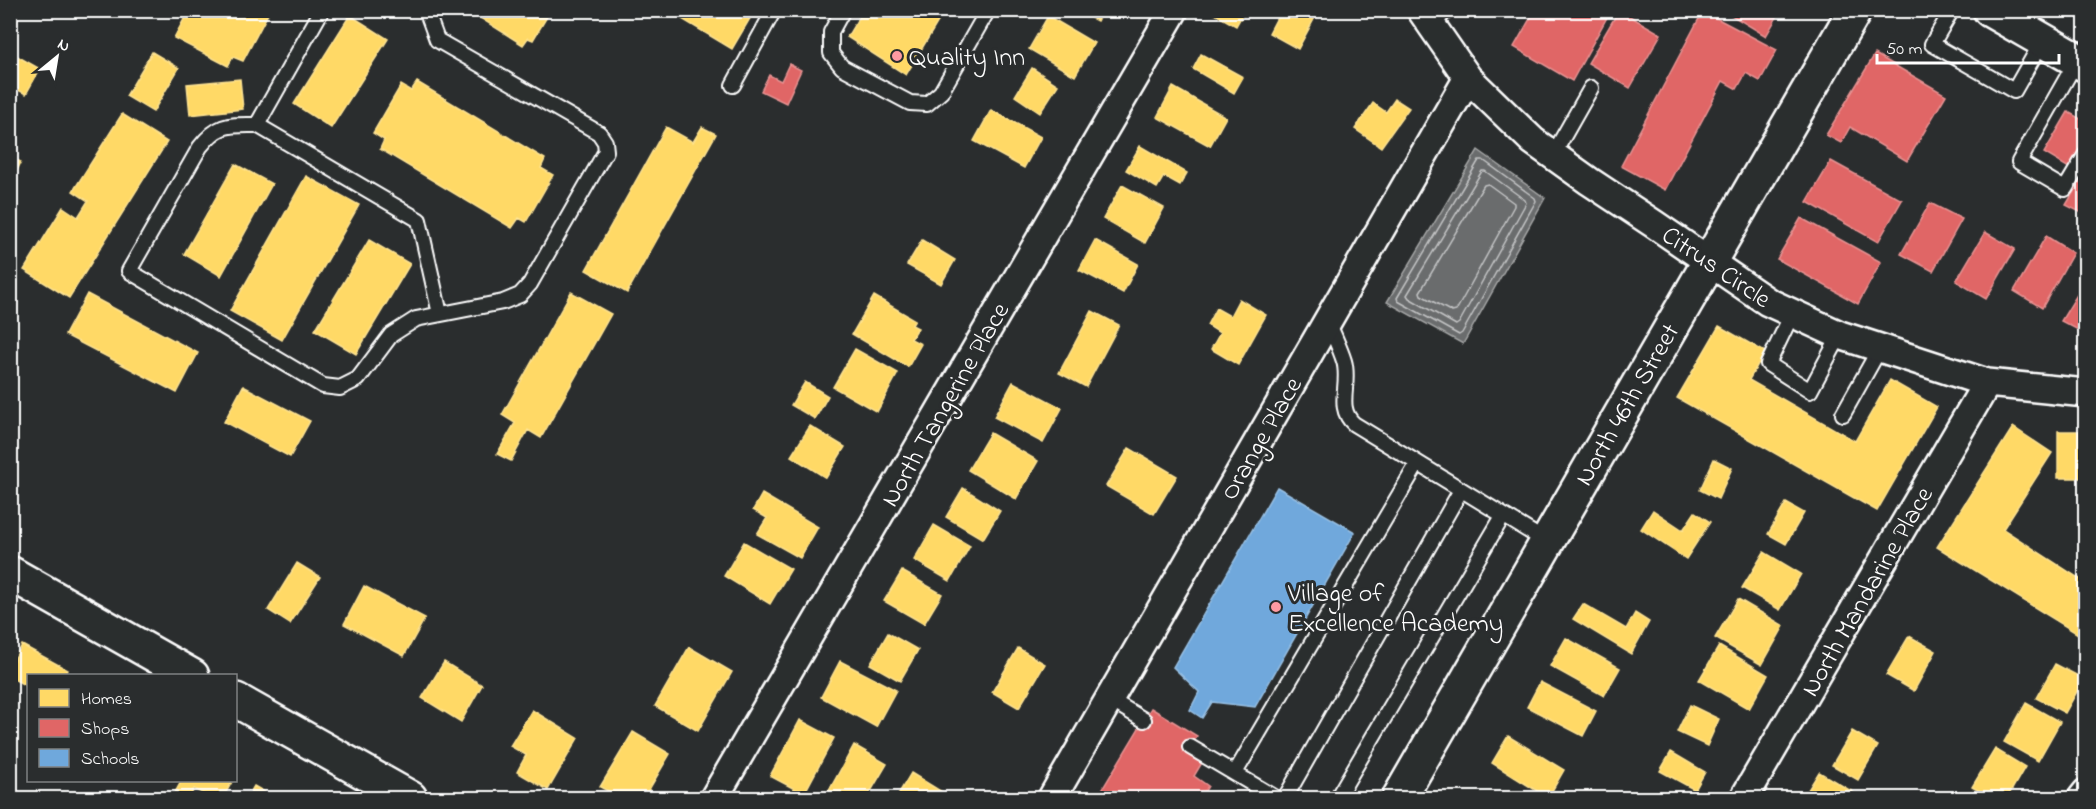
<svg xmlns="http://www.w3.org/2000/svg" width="2096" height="809" font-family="'Indie Flower',sans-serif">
	<rect width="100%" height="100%" fill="#2a2d2e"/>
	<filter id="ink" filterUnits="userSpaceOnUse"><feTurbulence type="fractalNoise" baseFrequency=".0167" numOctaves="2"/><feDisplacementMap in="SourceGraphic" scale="12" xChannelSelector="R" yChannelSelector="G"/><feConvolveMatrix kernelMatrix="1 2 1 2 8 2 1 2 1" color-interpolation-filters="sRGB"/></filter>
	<g filter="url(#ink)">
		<path fill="#6a6c6d" stroke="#a6a7a7" stroke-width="1.5" d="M1478 150 1545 198 1463 344 1387 302Z"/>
		<path fill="#ffd966" stroke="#ffe494" stroke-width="1.5" d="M189 10H270L243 61 233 57 228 66 174 38Z
			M479 10H551L533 40 528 38 523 45 477 16Z
			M667 10H755L732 49Z
			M863 10H945L906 75 847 37Z
			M1076 10H1103L1097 21Z
			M1208 10H1245L1236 26Z
			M1281 10H1319L1298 49 1269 33Z
			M350 15 388 39 331 128 294 104Z
			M1048 16 1094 43 1075 76 1029 49Z
			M152 52 179 68 153 112 126 96Z
			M1201 54 1243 77 1234 93 1193 69Z
			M17 56 40 69 26 94 10 86V68Z
			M1032 68 1058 85 1040 113 1015 96Z
			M240 79 243 109 190 115 187 84Z
			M417 82 545 159 541 168 553 175 526 222 519 218 512 228 380 149 384 140 373 133 401 85 411 91Z
			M1173 87 1226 117 1210 146 1157 117Z
			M1395 99 1409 108 1381 147 1355 129 1373 103 1386 112Z
			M991 110 1041 137 1024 168 974 141Z
			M122 114 167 142 69 298 24 270 63 207 78 217 88 201 73 191Z
			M666 127 693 142 702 127 716 134 627 293 586 270Z
			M1140 146 1187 173 1180 185 1164 176 1157 188 1126 170Z
			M10 157 21 162 10 185Z
			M235 164 272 184 221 276 184 254Z
			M306 176 359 205 282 340 230 311Z
			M1122 185 1164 208 1145 243 1103 219Z
			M369 240 410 264 356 354 315 330Z
			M922 240 955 260 941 284 907 265Z
			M1095 240 1138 264 1123 293 1079 270Z
			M571 292 611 314 541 438 528 430 511 461 497 454 515 423 502 415Z
			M87 294 198 353 177 393 65 335Z
			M874 296 915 320 912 325 918 328 911 339 921 344 908 367 852 334Z
			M1239 299 1266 315 1238 365 1211 349 1220 333 1207 325 1216 308 1230 316Z
			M1092 311 1119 325 1086 387 1059 373Z
			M1719 326 1765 352 1749 380 1855 441 1890 380 1937 407 1877 511 1677 398Z
			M855 349 898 373 877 412 833 387Z
			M805 382 828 396 815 419 791 405Z
			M1013 382 1062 408 1043 443 994 417Z
			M243 386 310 421 290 457 224 422Z
			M810 426 845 447 826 478 791 456Z
			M2013 427 2052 453 2003 529 2086 583V639L1937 547Z
			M2058 431H2086V478H2058Z
			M990 433 1038 461 1016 499 968 470Z
			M1129 448 1177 476 1154 514 1106 486Z
			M1714 459 1732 468 1718 499 1700 490Z
			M10 460 16 463 10 473Z
			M963 488 1000 511 983 539 946 517Z
			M762 494 818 527 800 558 757 534 767 518 753 510Z
			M1786 503 1804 513 1786 544 1768 534Z
			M1653 510 1683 530 1695 512 1710 522 1686 559 1641 529Z
			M934 525 970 546 950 581 914 560Z
			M744 542 791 569 770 604 724 576Z
			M1764 552 1801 574 1780 610 1742 588Z
			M297 563 320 577 290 624 268 610Z
			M902 571 942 594 924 624 884 601Z
			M364 586 425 618 404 656 344 624Z
			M1738 599 1784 626 1762 665 1715 638Z
			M1583 604 1626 629 1635 613 1649 622 1631 654 1573 619Z
			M888 633 918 650 900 681 870 664Z
			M1909 636 1936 651 1914 691 1886 675Z
			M1566 638 1620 668 1604 696 1550 666Z
			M22 645 68 670 65 676H28V687L10 677V667Z
			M1719 646 1768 675 1749 709 1699 680Z
			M689 647 732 672 698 731 655 706Z
			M1018 648 1045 664 1019 708 992 692Z
			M840 661 896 690 876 727 821 697Z
			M444 662 482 685 461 722 422 698Z
			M2055 664 2084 679 2065 713 2036 698Z
			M1540 682 1596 711 1583 736 1527 707Z
			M2026 703 2060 722 2038 761 2004 742Z
			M1690 705 1719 719 1707 746 1677 732Z
			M532 710 578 738 548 790 517 772 526 755 510 746Z
			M800 720 834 738 804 794 770 776Z
			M1852 731 1878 746 1858 780 1832 765Z
			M633 732 670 754 644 798H621L600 787Z
			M1508 736 1564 770 1548 798 1492 763Z
			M854 745 887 764 867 798H825Z
			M1995 749 2025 767 2007 798H1991L1972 787Z
			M1671 752 1705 772 1695 790 1660 771Z
			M1819 772 1863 798H1803Z
			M911 773 942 792 939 798H896Z
			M182 780H233L223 798H212L194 789 189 798H178L173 796Z
			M254 786 275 798H247Z"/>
		<path fill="#e06666" stroke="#e99494" stroke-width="1.5" d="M1535 10H1611L1572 81 1514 47Z
			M1619 10 1661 34 1630 88 1588 63Z
			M1723 10H1781L1766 36Z
			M1703 11 1777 50 1760 81 1746 73 1737 89 1723 81 1665 190 1621 166Z
			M1875 54 1946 95 1907 161 1850 127 1841 143 1826 135Z
			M789 64 801 70 786 103 761 91 769 75 781 81Z
			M2068 112 2086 122V139L2069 168 2044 153Z
			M1831 161 1902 200 1878 242 1807 202Z
			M2086 171V215L2066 205Z
			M1930 203 1962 219 1933 271 1901 254Z
			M1801 218 1881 262 1858 304 1777 259Z
			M1985 232 2015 249 1986 299 1956 281Z
			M2046 236 2073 253 2042 308 2014 291Z
			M2086 280V334L2061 321Z
			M1151 708 1197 736 1188 751 1203 761 1194 776 1208 786 1201 798H1195L1184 793 1180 798H1097Z"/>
		<path fill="#6fa8dc" stroke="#9ac2e6" stroke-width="1.5" d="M1277 487 1355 532 1255 707 1212 702 1202 718 1190 710 1199 692 1173 667Z"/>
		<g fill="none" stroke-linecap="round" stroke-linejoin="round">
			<path stroke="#c3c4c5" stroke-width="1.5" d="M1479 160H1483L1535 198 1536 201 1462 333 1459 335 1398 301 1397 298Z
				M1482 171H1485L1525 200 1526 203 1459 323 1456 325 1409 298 1407 295Z
				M1488 184 1514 203V206L1456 311 1452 312 1421 295 1420 292 1484 185Z"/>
			<defs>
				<path id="service" d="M322 10 257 125C228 125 219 123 200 147L129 271 323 386 340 388 358 379 391 335 416 319 503 302 520 295 530 284 606 151 605 142 599 133 437 40 426 10
					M843 10 831 32V53L842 67 910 103 927 104 941 92 988 10
					M1952 10 1932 44 2014 91 2043 40
					M1429 25 1448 10
					M2077 60 2019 162 2065 189 2086 154
					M733 85 774 10
					M257 125 419 220 440 314
					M1553 155 1591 88
					M1792 314 1768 364 1810 391 1840 335
					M1328 321C1333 334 1340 348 1344 361 1351 384 1335 407 1354 424L1547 542
					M1843 414 1880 348
					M1109 699 1144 720
					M1190 747 1276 798
					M1235 773 1418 463
					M1285 798 1461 490
					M1337 798 1503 516"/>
				<path id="minor" d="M1421 10 1468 78 1533 141 1589 181 1654 224 1768 302 1840 335 1987 383 2086 393
					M714 798 1174 10
					M1052 798 1468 78
					M1744 798 1987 383
					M2082 798 2086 793"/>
				<path id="tertiary" d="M10 573 192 676
					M236 700 410 798
					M1399 798 1855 10"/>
				<path id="primary" d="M1990 10 2086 65"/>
			</defs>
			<use href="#service" stroke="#fff" stroke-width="18"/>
			<use href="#minor" stroke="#fff" stroke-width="32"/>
			<use href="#tertiary" stroke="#fff" stroke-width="38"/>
			<use href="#primary" stroke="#fff" stroke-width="38"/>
			<use href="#service" stroke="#2a2d2e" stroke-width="14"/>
			<use href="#minor" stroke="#2a2d2e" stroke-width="27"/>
			<use href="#tertiary" stroke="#2a2d2e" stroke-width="33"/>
			<use href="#primary" stroke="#2a2d2e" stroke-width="33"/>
		</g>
	</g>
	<g fill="#ff9aa2" stroke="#2a2d2e" stroke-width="2">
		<circle cx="897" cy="56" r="6"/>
		<circle cx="1276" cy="607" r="6"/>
	</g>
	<g text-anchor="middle" stroke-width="6" stroke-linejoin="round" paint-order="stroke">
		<g font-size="26" fill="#fff" stroke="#2a2d2e" text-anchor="start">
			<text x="909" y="65">Quality Inn</text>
			<text x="1288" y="601">Village of<tspan x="1288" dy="30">Excellence Academy</tspan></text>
		</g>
		<g font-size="26" fill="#fff" stroke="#2a2d2e">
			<text transform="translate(1717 266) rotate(34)" y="9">Citrus Circle</text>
			<text transform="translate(944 404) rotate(-60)" y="9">North Tangerine Place</text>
			<text transform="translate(1626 404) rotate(-60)" y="9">North 46th Street</text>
			<text transform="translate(1260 438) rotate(-60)" y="9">Orange Place</text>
			<text transform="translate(1866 591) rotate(-60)" y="9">North Mandarine Place</text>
		</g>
	</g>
	<rect width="2096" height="809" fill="none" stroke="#2a2d2e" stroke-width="36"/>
	<rect x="18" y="18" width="2060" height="773" fill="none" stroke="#fff" stroke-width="2" filter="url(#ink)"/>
	<rect x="27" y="674" width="210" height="108" fill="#2a2d2e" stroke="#7f8182" stroke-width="1.5"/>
	<rect x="39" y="689" width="30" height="18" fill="#ffd966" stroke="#7f8182" stroke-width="1.5"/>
	<text x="81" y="704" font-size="18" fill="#ffffff">Homes</text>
	<rect x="39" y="719" width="30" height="18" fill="#e06666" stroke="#7f8182" stroke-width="1.5"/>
	<text x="81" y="734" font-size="18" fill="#ffffff">Shops</text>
	<rect x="39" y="749" width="30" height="18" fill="#6fa8dc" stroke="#7f8182" stroke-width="1.5"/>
	<text x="81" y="764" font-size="18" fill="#ffffff">Schools</text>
	<g transform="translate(57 57) rotate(30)" stroke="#2a2d2e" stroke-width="4.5" paint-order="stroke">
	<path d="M0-4.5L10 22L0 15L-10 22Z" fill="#ffffff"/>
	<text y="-9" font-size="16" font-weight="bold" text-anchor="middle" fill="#ffffff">N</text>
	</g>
	<path d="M1877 54v9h182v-9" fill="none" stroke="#ffffff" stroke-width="3"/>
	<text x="1886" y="54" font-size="18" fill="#ffffff" stroke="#2a2d2e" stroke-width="4.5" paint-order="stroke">50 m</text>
</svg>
